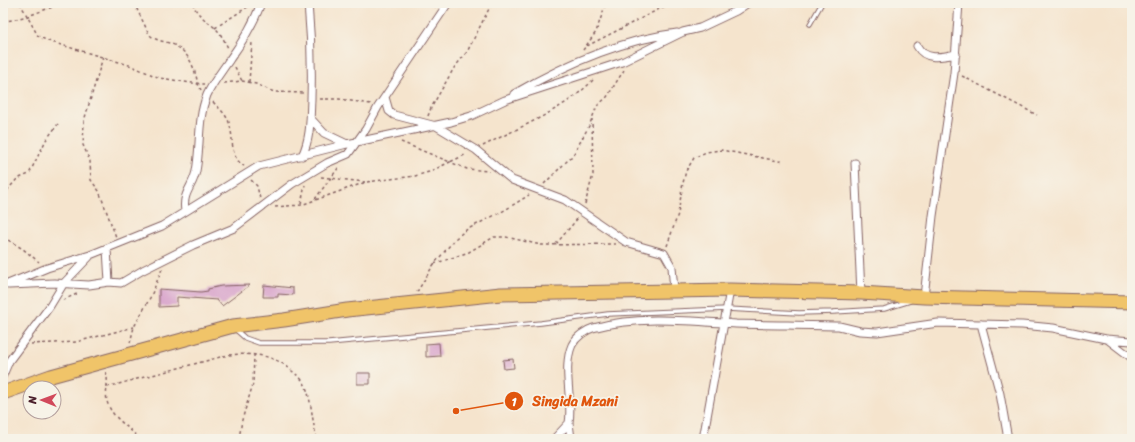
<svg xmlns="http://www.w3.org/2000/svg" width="1135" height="442" font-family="Sriracha,sans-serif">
	<rect width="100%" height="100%" fill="#f7f3e8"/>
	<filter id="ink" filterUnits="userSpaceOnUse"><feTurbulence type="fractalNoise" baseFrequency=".025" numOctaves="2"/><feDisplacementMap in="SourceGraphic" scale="8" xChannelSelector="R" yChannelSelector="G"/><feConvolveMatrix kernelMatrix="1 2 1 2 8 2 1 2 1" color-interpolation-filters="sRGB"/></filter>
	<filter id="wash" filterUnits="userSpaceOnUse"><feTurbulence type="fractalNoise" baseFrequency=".012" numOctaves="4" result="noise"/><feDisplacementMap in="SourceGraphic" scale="16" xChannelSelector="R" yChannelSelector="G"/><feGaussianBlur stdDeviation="0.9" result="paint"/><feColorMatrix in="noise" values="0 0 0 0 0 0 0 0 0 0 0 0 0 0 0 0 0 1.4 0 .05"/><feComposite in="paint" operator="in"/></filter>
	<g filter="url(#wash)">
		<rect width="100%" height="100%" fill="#f5e4cd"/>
		<g id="blocks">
			<path fill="#d69ec9" d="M250 285 222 306 217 300 177 297V306L159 307V289L201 292 208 291V289L221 286Z
				M264 285 293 288V295L278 294V297H263Z
				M439 343 440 356 426 357V344Z
				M513 359 514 368 504 369 503 360Z
				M357 373H370V384H357Z"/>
		</g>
	</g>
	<g filter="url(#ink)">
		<use href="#blocks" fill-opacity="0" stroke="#866464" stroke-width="1"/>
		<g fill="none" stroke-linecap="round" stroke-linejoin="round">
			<defs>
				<path id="lane" d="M810 24 822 3
					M236 330 245 338 259 343H329L541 323 608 314 727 309 799 313 833 312 884 309 910 301"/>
				<path id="street" d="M917 46C925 61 942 57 956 54
					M514 94C564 65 619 40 677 33
					M385 97 389 111 394 115 436 126 476 150 512 180 565 200 626 242 664 253 672 267 674 290
					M311 119 324 133 347 144
					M302 156C311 137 310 119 311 99 312 67 311 35 308 3
					M855 163 861 293
					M185 211C182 192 193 187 196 171 201 145 197 120 207 95 213 82 222 71 230 59 243 41 254 23 261 3
					M107 249 109 282
					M9 285 54 283 89 285 109 282 121 283 143 270 193 245 234 228 292 184 327 163 348 154 366 129 378 107 448 3
					M3 286 47 268 90 255 162 226 259 166 347 144 451 122 471 116 505 100 622 62 683 32 700 28 736 11 748 3
					M924 297 933 216 954 73 959 3
					M981 324 1000 394 1008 439
					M1107 339 1132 358
					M3 375 9 361 50 306 64 283 89 257
					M569 423 571 439
					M554 439 569 423C573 401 562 367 572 345 576 337 586 330 593 328 639 315 690 321 736 324 770 325 805 325 839 326L860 331 877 332 938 323 1022 325 1053 328 1106 339 1132 341
					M703 439 730 290"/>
				<path id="highway" d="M3 393 51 376 233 326 284 320 347 310 501 294 730 290 861 293 924 297 1132 302"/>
			</defs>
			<use href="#lane" stroke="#866464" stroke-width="5.5"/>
			<use href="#street" stroke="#866464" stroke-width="9"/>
			<use href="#highway" stroke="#866464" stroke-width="15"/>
			<path stroke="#866464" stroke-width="1.5" stroke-dasharray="3 3" stroke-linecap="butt" d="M20 3 38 36 48 41 129 65 160 78 198 84 201 90
				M134 3 149 34C154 40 162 41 169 43 188 49 194 66 198 84H204
				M193 3C195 15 211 23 218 31 222 36 225 42 228 48
				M430 3 436 7
				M3 22 28 16 63 3
				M215 28 252 4
				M587 46 671 3
				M583 50 596 32 606 3
				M103 57 84 121 83 145 90 161 91 180 99 191 116 237
				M235 67 242 81
				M962 76 1037 115
				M249 82 252 42
				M224 83 242 81 256 84 274 92 304 93
				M320 99H339L371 104
				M213 102C220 109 228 116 230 126 234 140 229 157 244 166
				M428 116 431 108 454 68 467 52 492 3
				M401 142 450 162 467 154
				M483 146C519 127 565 110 593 80
				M321 177 365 182
				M251 180 257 186 260 199
				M544 184 573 155 589 126 597 106 607 97 624 70
				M3 195 17 179 29 174 46 140 58 124
				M315 199 339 167
				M301 204 305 185
				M585 204 593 175 592 119
				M275 207 301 205 366 182 415 176 429 172 450 162 467 169 489 171
				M3 237 23 249 39 262
				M556 244 578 218
				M667 246 678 214 683 183 686 171 694 158 706 152 721 150 784 162
				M434 264 469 252 494 237H506L541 245 616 244
				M417 292 434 264 456 238 466 230 505 210 529 195
				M63 300 79 293
				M130 343 134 327 151 296 162 269
				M31 344 76 342 134 327
				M106 372C109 381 105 391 107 401 111 418 129 426 139 439
				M107 387 228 355C251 353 275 354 292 371 298 376 303 379 306 387 312 403 312 422 317 439
				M239 439 242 420 253 384 254 355"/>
			<use href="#lane" stroke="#fff" stroke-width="3.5"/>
			<use href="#street" stroke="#fff" stroke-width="7"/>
			<use href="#highway" stroke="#f0c469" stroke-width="13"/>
		</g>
	</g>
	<path fill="none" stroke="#e0560e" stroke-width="1.5" d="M456 411L514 401"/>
	<g fill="#e0560e" stroke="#f7f3e8" stroke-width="1.5">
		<circle cx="456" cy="411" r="4"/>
		<circle cx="514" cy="401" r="10"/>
	</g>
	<g font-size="12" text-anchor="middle" font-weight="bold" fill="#fff">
		<text x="514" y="406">1</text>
	</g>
	<g font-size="14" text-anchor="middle" font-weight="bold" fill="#e0560e" stroke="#f7f3e8" stroke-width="3.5" stroke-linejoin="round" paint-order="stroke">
		<text x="575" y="406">Singida Mzani</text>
	</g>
	<rect width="1135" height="442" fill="none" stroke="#f7f3e8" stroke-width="16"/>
	<g transform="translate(42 400) rotate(271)"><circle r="19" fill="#f7f3e8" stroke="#b29e9c"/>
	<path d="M0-3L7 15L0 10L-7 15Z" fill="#d1495b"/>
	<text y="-6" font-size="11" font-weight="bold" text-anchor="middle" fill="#4a1f2b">N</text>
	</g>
</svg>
